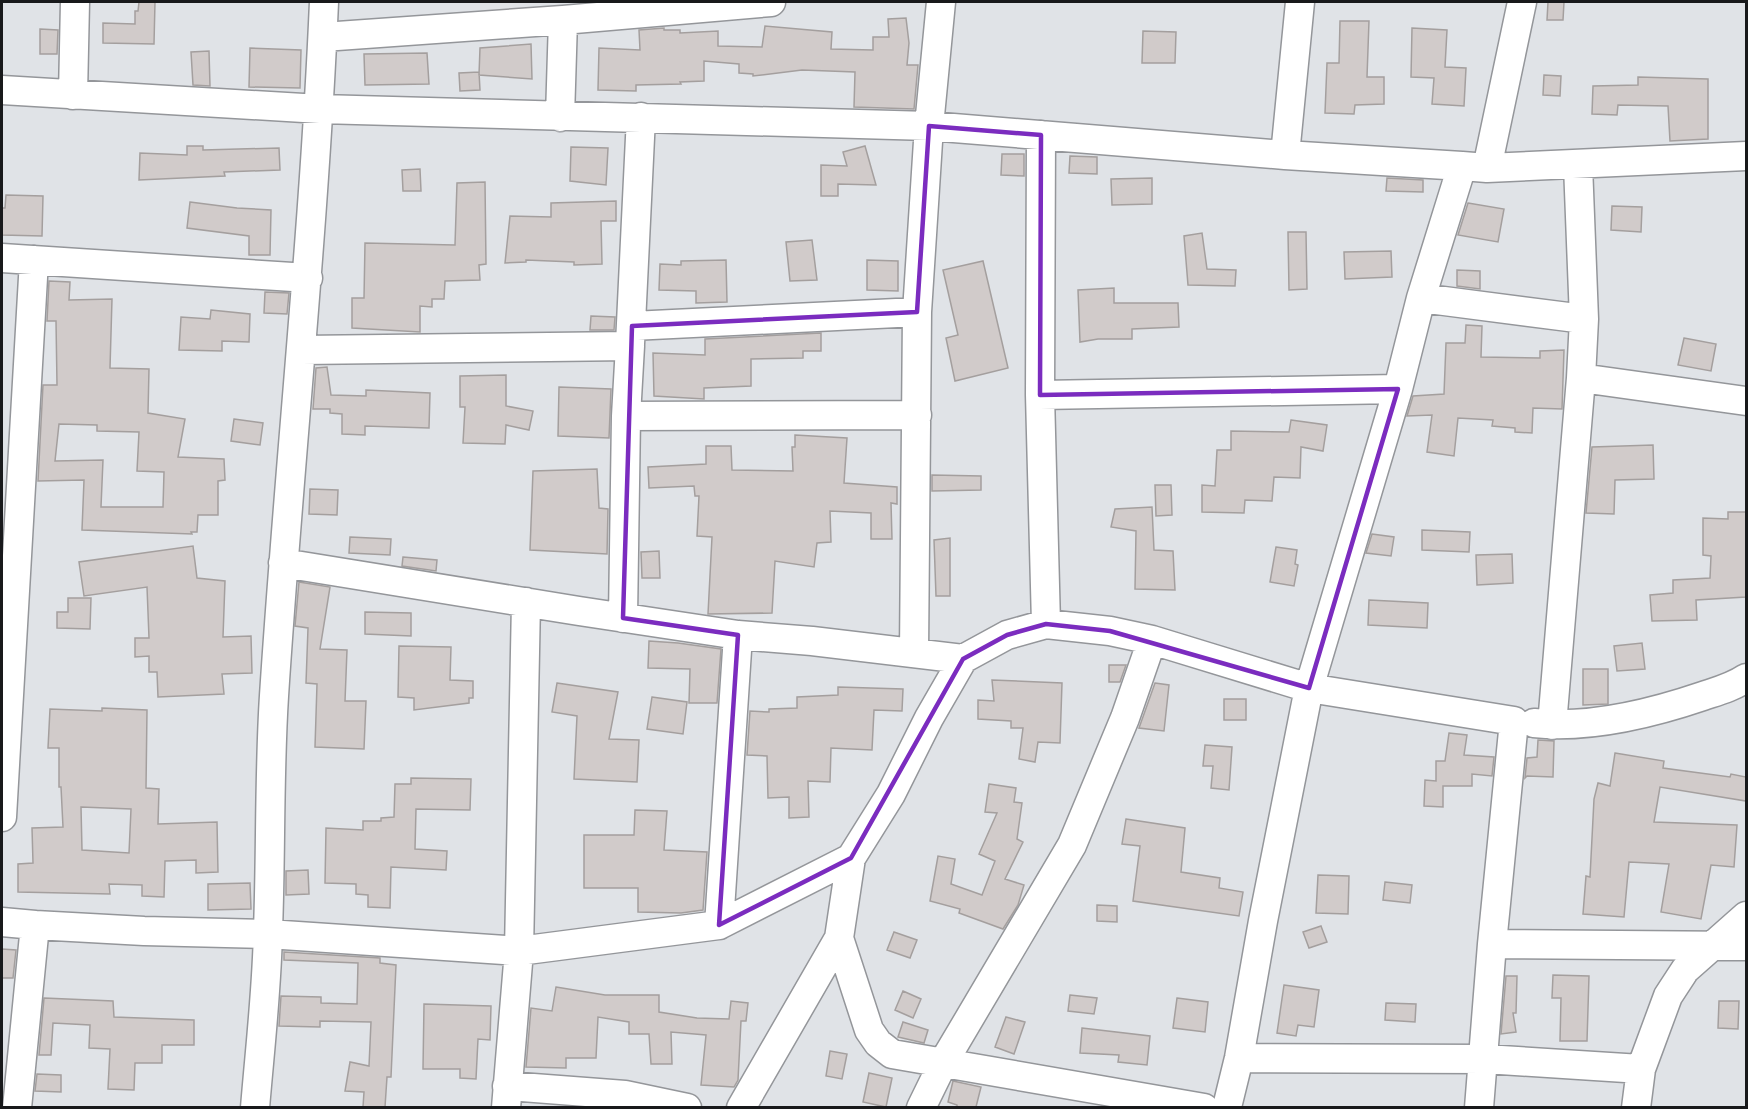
<svg xmlns="http://www.w3.org/2000/svg" width="1748" height="1109" font-family="'Archivo Narrow',sans-serif">
	<rect width="100%" height="100%" fill="#e0e3e7"/>
	<path fill="#d1cbca" stroke="#a49f9e" stroke-width="1.5" fill-rule="evenodd" d="M139 2H155L154 44 103 43V23L135 24V11H138Z
		M1548 2H1564L1563 20H1547Z
		M906 18 909 43 907 65H918L914 109 854 107 855 72 802 70 753 76V74L739 73V64L704 61V81L680 82 681 84 636 85V91L598 90 599 48 640 50 639 30 664 28V30H680V33L718 31V46L762 47 765 26 832 32 831 49 873 50V37H889L888 19Z
		M1340 21H1369L1367 77H1384V104L1355 105 1354 114 1325 113 1327 63H1339Z
		M1412 28 1447 30 1445 67 1466 68 1464 106 1432 104 1434 78 1411 77Z
		M40 29 58 30 57 54H40Z
		M1143 31 1176 32 1175 63H1142Z
		M531 44 532 79 479 75 480 48Z
		M250 48 301 50 300 88 249 87Z
		M209 51 210 86 193 85 191 52Z
		M427 53 429 84 365 85 364 54Z
		M479 72 480 90 460 91 459 73Z
		M1544 75 1561 76 1560 96 1543 95Z
		M1638 77 1708 79V139L1670 141 1668 106 1618 105 1617 115 1592 114 1593 86 1638 85Z
		M187 146H203V150L279 148 280 170 224 172 225 176 139 180 140 153 187 155Z
		M865 146 876 185 838 184V196H821V165L847 166 843 152Z
		M571 147 608 148 606 185 570 181Z
		M1002 154H1024V176L1001 175Z
		M1070 156 1097 157V174L1069 173Z
		M420 169 421 191H403L402 170Z
		M1152 178V204L1112 205 1111 179Z
		M1387 178 1423 180V192L1386 191Z
		M485 182 486 264 479 265 480 280 445 281 444 299H432V307L420 306V332L352 328V298H364L365 243 455 245 457 183Z
		M6 195 43 196 42 236 2 235V208H5Z
		M616 201V221H601L602 264 574 265V262L526 260V262L505 263 510 216 551 217V203Z
		M190 202 237 208 271 210 270 255H249V236L187 228Z
		M1468 203 1504 209 1498 242 1458 235Z
		M1612 206 1642 207 1641 232 1611 230Z
		M1288 232H1306L1307 289 1289 290Z
		M1202 233 1207 269 1236 270 1235 286 1188 285 1184 236Z
		M812 240 817 280 790 281 786 242Z
		M1391 251 1392 277 1345 279 1344 252Z
		M726 260 727 302 696 303V291L659 290 660 264 681 265V261Z
		M867 260 898 261V291L867 290Z
		M983 261 1008 368 955 381 946 338 958 335 943 270Z
		M1457 270 1480 271V289L1457 286Z
		M49 281 70 282 69 300 112 299 110 368 149 369 148 413 185 419 178 457 224 459 225 480 218 481V515H198L197 532H191L192 534 82 530 84 480 38 481 43 385H57L56 321H47ZM59 424 97 425V431L139 432 137 471 164 472 163 507H101L103 460 55 461Z
		M1114 288V303H1178L1179 327 1132 329V339H1098L1080 342 1078 290Z
		M265 292 289 293 287 314 264 313Z
		M211 310 250 314 249 342 222 341V351L179 350 181 317 210 319Z
		M591 316 615 317 614 330H590Z
		M1466 325 1482 326 1481 357 1540 358V351L1564 350 1562 409 1533 408 1532 433 1515 432V428L1492 426 1493 420 1458 418 1454 456 1427 452 1432 415 1407 416 1413 396 1444 394 1446 343H1465Z
		M821 333V351H803V358L751 359V386L704 388V399L654 396 653 353 705 355V339Z
		M1684 338 1716 344 1711 371 1678 365Z
		M327 367 331 395 366 396V390L430 393 429 428 365 426V435L342 434V414L330 413V409H313L316 368Z
		M506 375V406L533 411 529 430 506 425 505 444 463 443 465 407H460V376Z
		M559 387 611 389 609 438 558 436Z
		M234 419 263 423 260 445 231 441Z
		M1291 420 1327 425 1323 451 1301 447 1300 478 1274 477 1272 501 1245 500 1244 513 1202 512V485L1215 486 1217 450H1231V431L1289 432Z
		M795 435 847 438 844 483 897 487V504L891 503 892 539H871V513L830 511 831 542 817 543 814 567 775 561 772 613 708 614 712 537 697 536 699 496H695L694 486 649 488 648 467 706 464V446H731L732 470 793 471 792 447H795Z
		M1653 445 1654 479 1615 480 1614 514 1586 513 1592 447Z
		M597 469 599 508 608 509 607 554 530 550 533 471Z
		M932 475 981 476V490L932 491Z
		M1155 485H1171L1172 515 1156 516Z
		M310 489 338 490 337 515 309 514Z
		M1152 507 1154 550 1173 551 1175 590 1135 589 1136 531 1111 527 1115 509Z
		M1728 512H1746V597L1696 600 1697 620 1652 621 1650 595 1673 593V580L1710 578 1711 556 1703 555V518L1728 519Z
		M1422 530 1470 532 1469 552 1422 550Z
		M1372 534 1394 537 1391 556 1366 553Z
		M350 537 391 539 390 555 349 553Z
		M950 538V596H936L934 540Z
		M193 546 197 578 225 581 223 637 251 636 252 673 222 674 224 694 158 697 157 672H149V656L135 657V638H149L147 587 84 596 79 562Z
		M1276 547 1297 550 1295 564 1298 565 1294 586 1270 582Z
		M659 551 660 578H642L641 552Z
		M1512 554 1513 583 1477 585 1476 555Z
		M403 557 437 560 436 571 402 566Z
		M299 582 330 587 320 649 347 650 345 701H366L364 749 315 747 317 684 306 683 308 628 295 626Z
		M68 598H91L90 629 57 628V612H68Z
		M1369 600 1428 603 1427 628 1368 625Z
		M365 612 411 613V636L365 634Z
		M649 641 678 643 721 649 717 703H689L690 669 648 668Z
		M1642 643 1645 669 1617 671 1614 646Z
		M399 646 451 647 450 680 473 681V698H469V703L414 710V698L398 697Z
		M1109 665H1126L1120 682H1109Z
		M1583 669H1608V704L1583 705Z
		M992 680 1062 683 1060 743 1038 742 1035 762 1019 759 1023 728H1011V721L978 719V700L994 701Z
		M557 683 618 692 609 739 639 740 637 782 574 779 577 716 552 712Z
		M1155 683 1169 685 1164 731 1139 728Z
		M838 687 903 689 902 711 874 710 872 750 831 748 830 782 808 781 809 817 789 818V797L768 798 767 756 747 755 750 711 769 712V709L797 708V697L838 695Z
		M652 697 687 702 683 734 647 729Z
		M1224 699H1246V720H1224Z
		M102 708 147 710 146 788 159 789 158 824 217 822 218 872 196 873V860L165 861 164 897 142 896V885L109 884 110 894 18 892V864L33 863 32 828 63 827 61 787H59V748H48L50 709 102 711ZM81 807 131 809 129 853 82 850Z
		M1449 733 1467 735 1464 755 1494 757 1492 776 1472 774V786H1443V807L1424 806 1425 780 1436 781V761H1445Z
		M1538 740 1554 741 1553 777 1527 776 1525 778 1527 758 1537 757Z
		M1205 745 1232 747 1229 790 1211 788 1213 766H1203Z
		M1615 753 1664 761 1663 768 1730 777 1731 774 1746 777V801L1660 787 1654 822 1737 825 1734 867 1711 865 1701 919 1661 912 1669 864 1629 862 1624 917 1583 914 1586 876 1590 877 1594 799 1598 783 1610 786Z
		M411 778 471 779 470 810 416 809 415 849 447 851 446 870 391 867 390 908 368 907V895L356 894V884L325 883 326 828 363 830V821H381V818L394 817 395 784H411Z
		M989 784 1016 788 1014 802 1022 803 1017 839 1023 842 1005 879 1024 885 1018 905 1003 929 959 913 960 909 930 901 938 856 955 859 951 884 982 895 995 861 979 854 997 813 985 812Z
		M635 810 667 811 664 850 707 852 703 910 681 913 638 912V888H584V835H634Z
		M1126 819 1185 828 1181 872 1220 878 1219 888 1243 892 1239 916 1133 901 1140 846 1122 844Z
		M308 870 309 894 286 895V871Z
		M1318 875 1349 876 1348 914 1316 913Z
		M1385 882 1412 885 1410 903 1383 900Z
		M250 883 251 909 208 910V884Z
		M1097 905 1117 906V922L1097 921Z
		M1321 926 1327 942 1309 948 1303 932Z
		M894 932 917 940 910 958 887 950Z
		M2 949 16 950 13 978H2Z
		M284 952 380 958V963L396 965 391 1077H387L385 1107H363L364 1092 345 1091 350 1062 369 1066 371 1022 320 1021V1027L279 1026 281 996 321 997V1003L357 1004 358 963 284 960Z
		M1553 975 1589 976 1587 1041H1560L1561 998H1552Z
		M1506 976H1517L1516 1013H1513L1516 1032 1501 1034Z
		M1284 985 1319 990 1314 1027 1298 1025 1296 1036 1277 1033Z
		M556 987 605 995H659V1012L697 1018 729 1019 731 1001 748 1003 746 1021H741L738 1080 734 1087 701 1085 706 1035 671 1032 672 1064H651L649 1034H629V1022L598 1017 596 1058H566V1068L526 1067 531 1008 552 1011Z
		M903 991 921 999 913 1018 895 1010Z
		M1070 995 1097 998 1094 1014 1068 1011Z
		M44 998 113 1001 114 1017 194 1020V1045H162V1063H135L134 1090 108 1089 110 1049 89 1048 90 1025 53 1023 51 1055H39Z
		M1177 998 1208 1002 1205 1032 1173 1028Z
		M1719 1001H1739L1738 1029 1718 1028Z
		M1386 1003 1416 1004 1415 1022 1385 1020Z
		M424 1004 491 1006 490 1040 478 1039 476 1079 460 1078V1069H423Z
		M1006 1017 1025 1022 1014 1054 995 1047Z
		M903 1022 928 1030 924 1043 898 1037Z
		M1082 1028 1150 1036 1147 1065 1118 1062 1119 1055 1080 1053Z
		M830 1051 847 1054 842 1079 826 1076Z
		M869 1073 892 1078 886 1107 863 1102Z
		M37 1074 61 1075V1092L35 1091Z
		M953 1081 981 1087 976 1107H957V1105L948 1102Z"/>
	<g fill="none" stroke-linecap="round" stroke-linejoin="round">
		<defs>
			<path id="minor" d="M323 37 563 20 771 2
				M2 90 320 109 929 126 1285 155 1462 166
				M73 95 75 2
				M560 117 563 20
				M1285 155 1300 2
				M1578 165 1584 319
				M1487 168 1522 2
				M2 258 308 278
				M1421 298 1584 319 1581 378 1552 725
				M632 326 917 312
				M630 344 641 117
				M302 350 630 346 626 416 917 415
				M1581 378 1746 401
				M1040 395 1041 135
				M283 563 579 611 738 635 812 641 963 659
				M526 602 519 951 719 925 851 858
				M623 618 626 416
				M1046 624 1040 395 1398 389
				M914 653 917 312 929 126 941 2
				M1534 723C1590 729 1650 714 1703 696 1718 691 1733 687 1746 678
				M2 817 34 260
				M2 922 35 925
				M719 925 738 635
				M839 938 869 1030 878 1043 892 1054 1204 1108
				M1492 944 1746 946
				M1239 1058 1485 1059 1641 1069
				M507 1086 625 1095 687 1108
				M17 1108 35 925 144 931 268 934 519 951 506 1108
				M255 1108C260 1048 267 989 268 930 271 852 269 774 274 696 289 464 314 234 324 2
				M741 1108 839 938 851 858 891 794 929 718 963 659 1007 635 1046 624 1110 631 1152 640
				M921 1108 943 1063 1072 845 1125 718 1152 640 1309 688 1514 721 1492 944 1479 1108
				M1225 1108 1227 1107 1239 1058 1263 921 1309 688 1398 389 1421 298 1462 166 1487 168 1746 156
				M1636 1108 1641 1069 1668 996 1685 970 1746 916"/>
		</defs>
		<use href="#minor" stroke="#94969a" stroke-width="31"/>
		<use href="#minor" stroke="#fff" stroke-width="28"/>
	</g>
	<path fill="none" stroke="#7b2cbf" stroke-width="4.5" stroke-linejoin="round" d="M929 126 1041 135 1040 395 1398 389 1309 688 1110 631 1046 624 1007 635 963 659 851 858 719 925 738 635 623 618 632 326 917 312Z"/>
	<rect width="1748" height="1109" fill="none" stroke="#18191b" stroke-width="6"/>
</svg>
